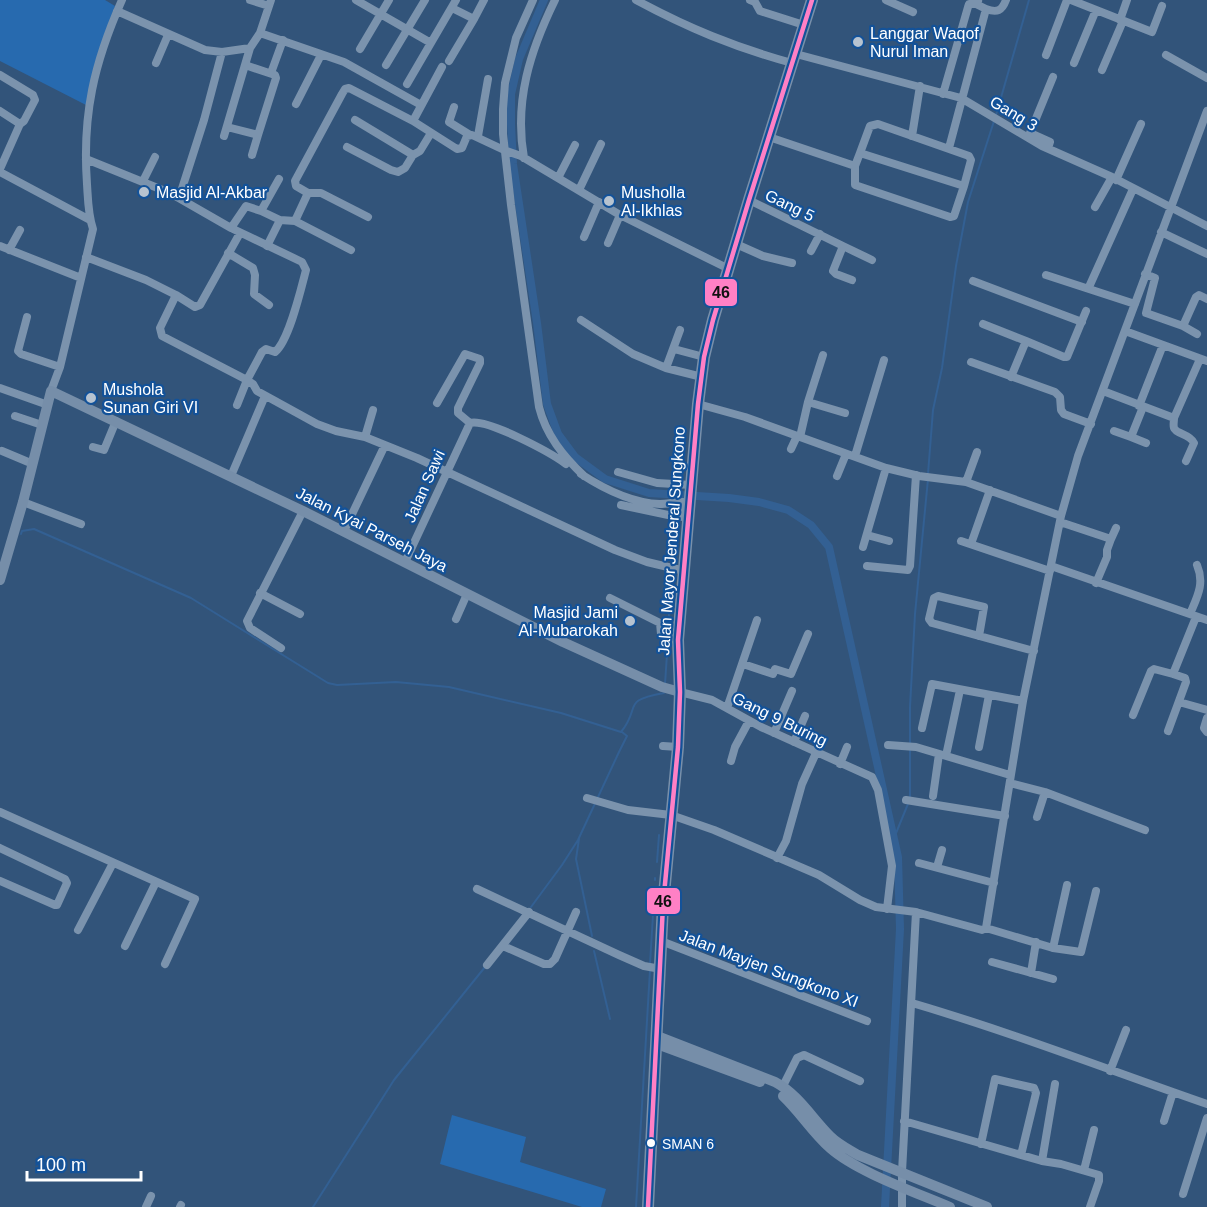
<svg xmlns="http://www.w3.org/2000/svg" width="1207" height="1207" font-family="Arial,sans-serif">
	<rect width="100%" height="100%" fill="#32547a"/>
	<path fill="#276aaf" d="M0 0H105L115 6 101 46 86 105 0 61Z
		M452 1115 526 1137 520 1162 606 1189 601 1207H582L440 1164Z"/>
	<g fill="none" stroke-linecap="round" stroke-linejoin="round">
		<path stroke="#336093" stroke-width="2" d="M996 115 1029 0
			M928 474 933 410 942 368 956 266 968 202 994 121
			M21 534 22 531 34 529 191 598 328 683 337 685 396 682 449 687 561 713 621 732C642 706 620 701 664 693
			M668 633 671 576
			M665 684 668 639
			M894 838 910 799V707L915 614 928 479
			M579 839 576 859 592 936
			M657 862 659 835
			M655 880V878
			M531 907 562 865 578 840 619 752 627 736 622 732
			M594 951 610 1019
			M650 964 654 898
			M313 1207 394 1080 485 967
			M636 1207 650 970"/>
		<path stroke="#336093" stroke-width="8" d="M544 0 519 59 511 94V124L513 164 537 323 547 404 558 434 575 457 605 479 649 493 729 498 759 502 788 510 811 525 829 547 898 857 900 929 885 1207"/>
		<path stroke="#7b93ad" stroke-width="8" d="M250 0 269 6 271 0
			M356 0 431 43
			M533 0 516 38 505 83 503 109V134L511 205 539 407C546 435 563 456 584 476
			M636 0C688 28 734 47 792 63
			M750 0 755 2 760 11 804 25
			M886 0 913 12
			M1071 0 1152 32 1162 6
			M452 8 474 19 484 0
			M986 9C997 13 1002 11 1006 0
			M117 11 205 50 222 52 250 48 224 136
			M1120 20 1127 0
			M260 33 344 62 421 105
			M250 48 260 33 269 6
			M360 49 389 0
			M796 54 961 98 1042 146 1112 177 1207 226
			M1046 55 1067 0
			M1166 55 1207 78
			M449 61 474 19
			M156 63 168 35
			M1074 63 1096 10
			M245 65 275 75 276 78 258 135
			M386 65 425 0
			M1102 70 1123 21
			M271 73 283 40
			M0 75 33 95 35 100 24 121 20 124 0 169
			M407 84 456 0
			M943 94 968 7 969 4H976L978 1
			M296 104 321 55
			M454 107 449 122 470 135
			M0 111 20 124
			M355 120 413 155 420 151 431 133
			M413 121 442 67
			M227 127 258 135 252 155
			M478 136 488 79
			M912 136 920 86
			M769 137 855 166 860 153 964 186 954 216 950 217 855 185V166
			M347 147 391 170 398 172 405 168 413 155
			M949 148 986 9 976 4
			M1048 148 1050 142 1030 133 1053 77
			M860 153 870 126 878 124 969 156 971 160 964 186
			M524 158C514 101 530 51 555 0
			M86 159 170 193 231 228
			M0 172 90 220
			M558 178 575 145
			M1116 180 1141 124
			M143 181 155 157
			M579 190 601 144
			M308 193H321L368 217
			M179 198 204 120 222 52
			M749 200 843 246 833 271 836 274 852 280
			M1095 207 1112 177
			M261 211 280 220 267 246
			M280 220 295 221 308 193 296 186 295 181 342 94 345 89 349 88 413 121 457 149 462 148 467 136 472 135 504 150 521 156 620 215 729 269
			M295 221 351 250
			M1161 232 1207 254
			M584 237 599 202
			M608 243 620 215
			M736 244 763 256 792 263
			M0 246 81 278
			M843 246 872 260
			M9 250 20 230
			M811 251 820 234
			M228 253 253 268 255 275 254 294 269 305
			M86 257 146 280 176 295 160 328 162 336 247 380 253 384 257 391 317 424 336 431 365 437 417 458 615 550 647 562 685 571
			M1145 274 1155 278 1146 313 1183 326 1197 334
			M1046 275 1135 304
			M973 281 1082 322
			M1089 287 1133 189
			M176 295 195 307 200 305 240 233
			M27 317 18 351 21 354 60 367
			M581 320 633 354 666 368 702 377
			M983 324 1026 341 1011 377
			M1183 326 1196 297 1199 295 1207 299
			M1125 331 1207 361
			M1026 341 1064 357H1067L1086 311
			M674 349 704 357
			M971 362 1055 392 1060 397 1061 410 1064 414 1091 424
			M666 368 680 330
			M0 388 48 405
			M51 391 60 367 93 229C88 215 88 199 87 184 82 115 94 63 122 0
			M1103 391 1174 418 1200 359
			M808 402 823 355
			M437 403 465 354 480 359V363L458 408V413L470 423C487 418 551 453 566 464
			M698 404 745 417 886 468 919 476 966 482 1061 516
			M237 405 247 380 262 352 266 349 275 352C289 341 301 289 306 270L302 262 231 228 246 206 261 211 279 179
			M1139 406 1163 345
			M15 416 42 425
			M1174 418C1174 422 1173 425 1174 428 1176 434 1190 434 1194 443L1186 461
			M1114 431 1131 437 1143 407
			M365 437 373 410
			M800 437 808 402 845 413
			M1131 437 1146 443
			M93 447 104 450 116 421
			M791 449 797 436
			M2 451 33 464
			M855 456 884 360
			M618 472 657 483 691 485
			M581 474C604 489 632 503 660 504 667 504 675 502 683 502L682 517
			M231 476 265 396
			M837 476 846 454
			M966 482 977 452
			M23 502 81 524
			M621 505 673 516 687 517
			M1060 522 1111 539 1107 550V557L1096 583
			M344 531 385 445
			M867 535 889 541
			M1111 539 1116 528
			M961 541 1050 571
			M971 544 990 490
			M863 547 886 468
			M405 562 470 423
			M867 566 908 570 910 566 916 475
			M1051 566 1207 620
			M260 593 300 614
			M610 598 660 623 661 634 678 640
			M1190 614C1197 597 1205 584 1197 565
			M456 619 467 594
			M979 636 984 607 938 596 934 598 929 619 932 623 1034 651
			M281 648 250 628 247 621 303 511
			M743 664 773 674 775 669 791 674 808 634
			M680 692 712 700 761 727 872 777 878 790 892 866 887 909
			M1179 702 1207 710
			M727 708 757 620
			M1133 715 1151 671 1154 669 1173 674
			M1207 718 1204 728 1207 732
			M922 728 932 684 1023 701
			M1168 731 1186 682 1185 678 1173 674 1196 617
			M774 733 792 691
			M794 742 805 716
			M888 745 916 747 1010 775
			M663 746 678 747
			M979 747 989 695
			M947 751 960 690
			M731 761 735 747 749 721
			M840 764 847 747
			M1010 783 1045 792 1145 830
			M933 796 939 754
			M587 798 628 810 671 815 714 830 819 875 860 900 876 907 916 912 982 930 986 928 1023 701 1061 516 1078 456 1207 111
			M906 800 1005 816
			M0 812 195 899 165 964
			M1037 817 1045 792
			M0 848 65 879 67 883 57 905H55L0 881
			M777 858 786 841 802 784 816 753
			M919 863 994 883
			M937 867 942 850
			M477 889 619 955 644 966 661 969
			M986 928 1053 948 1081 952 1096 891
			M78 930 113 863
			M661 941 867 1021
			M125 946 156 882
			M503 946 544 964H550L555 959 576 912
			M1053 948 1067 885
			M992 962 1053 979
			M487 965 529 912
			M1031 973 1036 942
			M912 1003C1011 1032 1109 1070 1207 1104
			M1110 1071 1126 1030
			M783 1086 797 1058 804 1055 860 1081
			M904 1121 1042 1161 1061 1164 1099 1175V1181L1090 1207
			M1164 1121 1173 1092
			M981 1144 995 1079 1034 1088 1036 1093 1021 1155
			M1042 1161 1055 1084
			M1084 1170 1094 1130
			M1183 1194 1207 1118
			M146 1207 151 1196
			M180 1207 181 1205
			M902 1207V1172L916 912"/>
		<path stroke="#768ea9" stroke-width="10" d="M0 580 23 502 51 391 303 511 563 642 662 687 680 692
			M657 1036 775 1082C798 1094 812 1118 830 1136 838 1144 848 1149 858 1155L987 1207
			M657 1044 760 1082
			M783 1096C800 1112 812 1132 830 1148 857 1172 915 1192 950 1207"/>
		<path stroke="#7990aa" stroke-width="12" d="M648 1207 663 905 678 747 680 692 678 640 698 404 704 357 713 320 749 200 812 0"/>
		<defs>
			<path id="bus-1" d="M648 1207 663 905 678 747 680 692 678 640 698 404 704 357 713 320 749 200 812 0"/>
		</defs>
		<use href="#bus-1" stroke="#135299" stroke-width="9"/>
		<use href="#bus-1" stroke="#ff80c5" stroke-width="4.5"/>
	</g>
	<g fill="#b7c3d0" stroke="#135299" stroke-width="2">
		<circle cx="858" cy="42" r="6"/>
		<circle cx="144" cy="192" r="6"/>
		<circle cx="609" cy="201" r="6"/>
		<circle cx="91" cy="398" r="6"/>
		<circle cx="630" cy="621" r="6"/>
	</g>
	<circle fill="#fff" stroke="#135299" stroke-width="2" cx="651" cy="1143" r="5"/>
	<g text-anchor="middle" stroke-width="4.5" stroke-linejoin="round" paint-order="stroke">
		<g font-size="14" fill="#fff" stroke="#135299" text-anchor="start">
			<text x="662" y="1149">SMAN 6</text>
		</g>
		<g font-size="16" fill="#fff" stroke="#135299" text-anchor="start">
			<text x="870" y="39">Langgar Waqof<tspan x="870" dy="18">Nurul Iman</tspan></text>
			<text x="156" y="198">Masjid Al-Akbar</text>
			<text x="621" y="198">Musholla<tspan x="621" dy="18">Al-Ikhlas</tspan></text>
			<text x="103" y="395">Mushola<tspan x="103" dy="18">Sunan Giri VI</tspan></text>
			<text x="618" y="618" text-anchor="end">Masjid Jami<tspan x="618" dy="18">Al-Mubarokah</tspan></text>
		</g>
		<g font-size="16" fill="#fff" stroke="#135299">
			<text transform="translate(1014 113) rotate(31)" y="6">Gang 3</text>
			<text transform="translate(790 205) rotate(26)" y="6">Gang 5</text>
			<text transform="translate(424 486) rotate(-66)" y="6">Jalan Sawi</text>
			<text transform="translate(372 529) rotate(27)" y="6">Jalan Kyai Parseh Jaya</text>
			<text transform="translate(671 541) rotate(-86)" y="6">Jalan Mayor Jenderal Sungkono</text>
			<text transform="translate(780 719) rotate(26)" y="6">Gang 9 Buring</text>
			<text transform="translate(769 968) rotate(21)" y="6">Jalan Mayjen Sungkono XI</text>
		</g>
	</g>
	<g stroke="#135299" stroke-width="2">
		<rect x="704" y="278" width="34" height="29" rx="6" fill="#ff80c5"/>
		<rect x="646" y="887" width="35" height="28" rx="6" fill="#ff80c5"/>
	</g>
	<g font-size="16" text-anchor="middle" font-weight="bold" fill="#111">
		<text x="721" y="298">46</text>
		<text x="663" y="907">46</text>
	</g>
	<path d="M27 1171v9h114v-9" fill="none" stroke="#ffffff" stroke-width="3"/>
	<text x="36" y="1171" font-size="18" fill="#ffffff" stroke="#135299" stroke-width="4.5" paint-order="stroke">100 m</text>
</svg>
